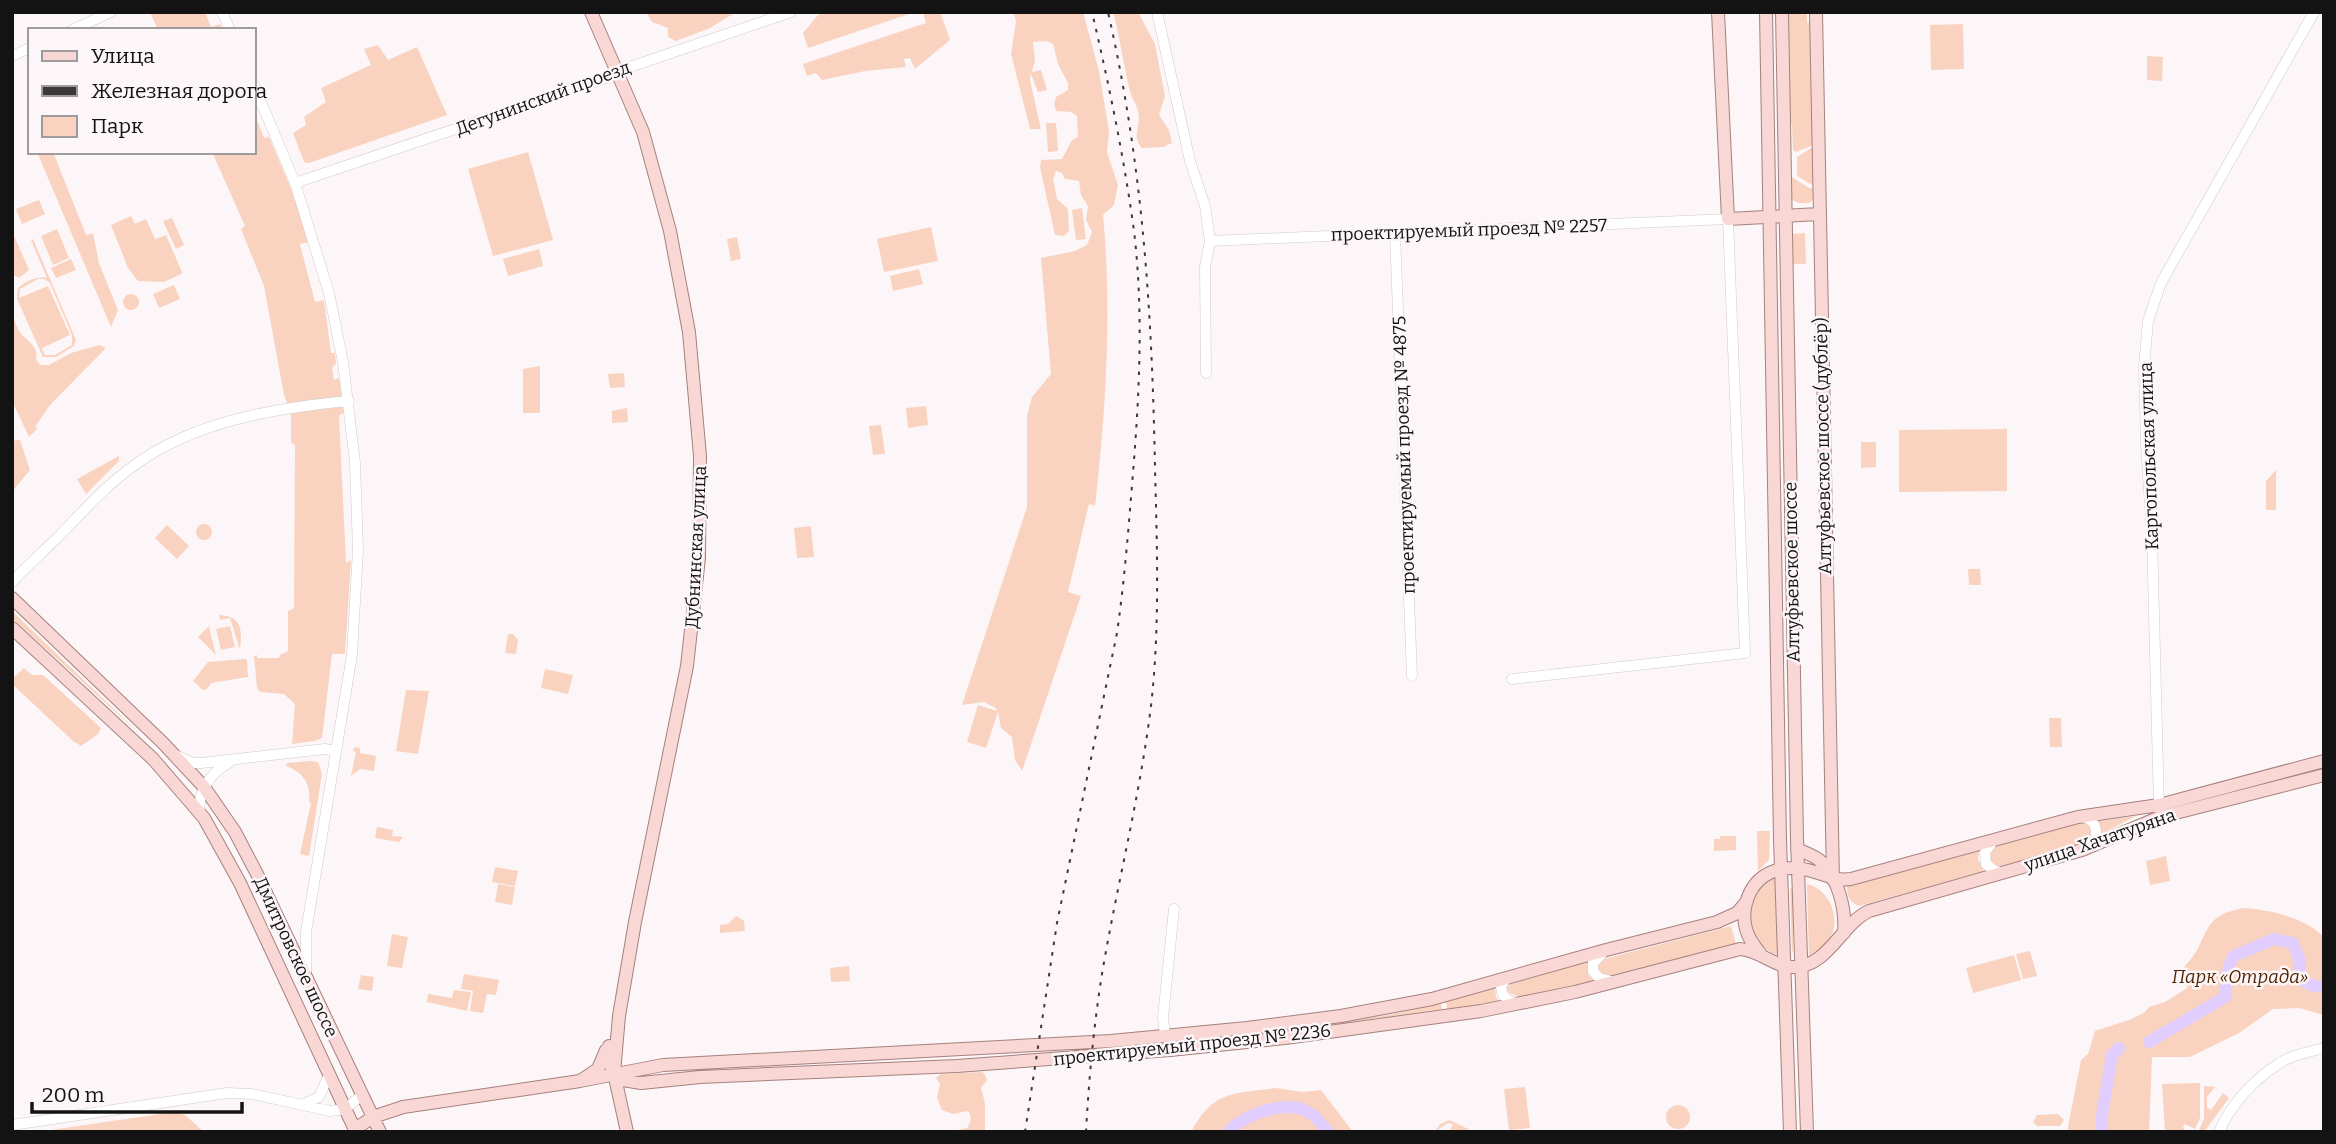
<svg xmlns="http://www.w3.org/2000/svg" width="2336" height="1144" font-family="Bitter,serif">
	<rect width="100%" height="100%" fill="#fcf6f8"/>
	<path fill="#f9d3bf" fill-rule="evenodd" d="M150 12H205L211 27 220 24 222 30H158Z
		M646 12H733V14L710 28 676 41 668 37V28L652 22Z
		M824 12H915L808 48 803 33 818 15Z
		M923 12H940L950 40 915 69 910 58 904 59 906 67 865 71 822 80 816 73 807 76 803 64 926 23Z
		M1013 12H1083L1099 71 1109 131 1107 152 1118 185 1114 205 1103 215C1112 311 1106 410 1095 506L1089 504 1068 592 1081 596 1022 771 1015 760 1012 737 1001 728 998 712 986 748 967 742 978 705 997 711 996 708 984 702 962 705 1027 507V416L1032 397 1051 374 1041 258 1075 251 1087 245 1092 232 1086 220 1088 206 1081 195 1079 181 1065 179 1062 173 1056 171 1053 179 1057 199 1068 209 1069 231 1064 236 1055 235 1040 167 1041 160 1062 159 1072 140 1078 137 1077 116 1071 112 1056 111 1054 104 1056 97 1068 90V83L1058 64 1053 44 1046 41 1033 42 1035 60 1032 72 1041 70 1047 90 1038 92 1031 74 1030 80 1041 129H1030L1011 54 1016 21Z
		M1113 12H1138L1155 44 1165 96 1159 115 1169 130 1172 143 1163 147 1142 148C1132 136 1139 130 1139 118 1139 106 1131 99 1129 87 1123 62 1120 37 1113 12Z
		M1785 12H1807V23L1811 22 1813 145 1796 152 1793 150 1792 124 1787 123Z
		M1963 24 1964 69 1931 70 1930 25Z
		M378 45 388 60 417 47 447 115 309 163 304 162 293 133 306 125 304 117 326 102 321 88 371 65 364 49Z
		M2147 56 2163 57 2162 81 2147 80Z
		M254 113 264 138 269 137 292 191 309 242 300 244 315 302 324 300 331 353H335L336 364 332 368 334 380 339 378 344 412 339 416 346 563 351 560 345 654H332L322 738 315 741 292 744 295 704 284 694 260 692 257 688 254 656 257 655V658H279L280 655 288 651V611L294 608 295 445 291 443V415L284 395 264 286 241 229 245 226 212 152H254Z
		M1046 123H1056L1058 151 1048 152Z
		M1813 147 1814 185H1812L1797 176V157Z
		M37 152H53L86 235 93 233 99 263 118 310 111 327Z
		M528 152 553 240 493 256 468 169Z
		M1792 177 1809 188H1814V197L1810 203H1799L1790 199 1788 184H1792Z
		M39 200 45 214 22 224 16 209Z
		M1082 208 1086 239 1076 240 1072 210Z
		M131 216 135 224 146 219 155 239 166 235 182 272 181 274 164 282 138 281 128 268 111 225Z
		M172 218 184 245 176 249 163 221Z
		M931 227 938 261 884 272 877 239Z
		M57 229 69 258 53 265 41 236Z
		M12 231 29 270 19 278 12 274Z
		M1805 233 1806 264H1792L1791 234Z
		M737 237 741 259 731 261 727 239Z
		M33 239 76 340 74 346 56 357H43L17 299 18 288C26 281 37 276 47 278L31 240ZM38 279H44L50 283 72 335V345L55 355H45L27 316 42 348 70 335 48 286 19 298 20 289Z
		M539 249 543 266 508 276 503 259Z
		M71 259 76 270 56 278 51 268Z
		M919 269 923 284 893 291 890 276Z
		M174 285 180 299 159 308 153 294Z
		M123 302a8 8 0 1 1 16 0a8 8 0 1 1-16 0Z
		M12 315C15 321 18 331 23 336 31 343 38 348 36 359L40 365H49L71 353 100 345 106 348 50 405 35 427 38 428 29 437 12 401Z
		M540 366V413H523V369Z
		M624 373 625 387 610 388 608 374Z
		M926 406 928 425 908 428 906 408Z
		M627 408 628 422 612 423V411Z
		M881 425 885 454 873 455 869 426Z
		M2007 429V491L1899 492V430Z
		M16 440H20L30 470 12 492V442Z
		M1861 442H1876V467L1861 468Z
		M119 456V461L86 494 77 479Z
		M2276 470V510H2266V481Z
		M196 532a8 8 0 1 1 16 0a8 8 0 1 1-16 0Z
		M167 525 189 546 177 559 155 538Z
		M811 526 814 557 797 558 794 528Z
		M1968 569H1980L1981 585H1969Z
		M12 611 140 734 142 736 12 618Z
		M219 615C243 616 242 631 240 650L230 618 220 620Z
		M210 625 209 627 216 655 198 637Z
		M230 626 235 647 221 650 216 629Z
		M508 634H513L518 640 516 654 505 653Z
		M245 659 247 660 248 677 211 683 207 689 203 690 193 681 208 662Z
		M24 668 32 675H43L101 728 98 734 81 746 73 741 12 684V679Z
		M545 669 573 675 568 694 541 688Z
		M406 690 429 691 418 754 396 751Z
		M2049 718H2061L2062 747H2050Z
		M354 747 360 748V753L376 756 374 771 360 769 351 776 356 752 353 751Z
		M311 761 318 762 322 774 309 856 300 854 311 803 309 801C311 784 303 772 286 766L287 763Z
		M2136 816 2098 836 2094 822Z
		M2081 821 2090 824 2092 837 2087 842 1995 868C1987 861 1987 857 1990 847Z
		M377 827 393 830 392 836 403 837 399 842 375 838Z
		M1757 831H1770L1769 860 1758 871Z
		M1720 836H1736V850L1714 851V839H1720Z
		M1979 851 1978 859 1984 871 1859 906C1850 902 1847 897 1847 887Z
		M2166 856 2170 881 2150 885 2146 861Z
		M495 867 518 871 515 886 492 882Z
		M1776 877 1779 955C1741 945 1742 890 1776 877Z
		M498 884 515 887 512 905 495 902Z
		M1807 884C1832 890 1843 923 1827 944 1823 949 1815 954 1809 958Z
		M1790 888 1793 889V953L1792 951Z
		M2243 908C2270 910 2304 917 2324 937V1015L2299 1008 2273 1009 2239 1033 2190 1057H2152L2149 1132H2067L2081 1060 2088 1054 2095 1031 2132 1019 2145 1012 2149 1007 2165 1002 2187 988 2184 967C2189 961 2195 955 2198 948 2211 922 2211 915 2243 908Z
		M736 916 744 921 745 931 720 933V925L728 924Z
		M1731 926 1736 944 1608 977 1601 976 1595 966 1600 960Z
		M392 934 408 937 402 968 387 966Z
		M2030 951 2037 976 2023 979 2016 954Z
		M2014 955 2021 980 1973 993 1966 968Z
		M1589 961 1588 974 1595 982 1520 997 1507 992V987L1511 984Z
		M849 966 850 981 831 982 830 968Z
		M464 974 499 980 496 995 487 994 483 1013 470 1011 473 991 461 989Z
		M361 975 374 977 372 991 358 989Z
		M1495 988 1496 997 1500 1002 1447 1009 1446 1002Z
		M454 990 471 992 467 1011 427 1002 428 994 452 998Z
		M1441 1004 1442 1009 1316 1027V1025L1388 1015Z
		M981 1072 984 1073 987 1080 981 1088 985 1103V1132H948L967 1128C971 1123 972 1115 968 1111L953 1114 942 1110 937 1098 940 1084 936 1078 941 1074Z
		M2200 1083V1118L2195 1129 2185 1124 2183 1127 2185 1132H2165L2162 1084Z
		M2204 1086 2215 1087 2207 1097V1107L2211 1110 2223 1093 2229 1098 2204 1132H2198L2204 1119Z
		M1525 1087 1530 1128 1509 1130 1504 1089Z
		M1275 1088 1303 1092 1321 1090 1353 1132H1191C1213 1090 1233 1094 1275 1088Z
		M1666 1117a12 12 0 1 1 24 0a12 12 0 1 1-24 0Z
		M174 1112 185 1115 204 1132H37Z
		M2058 1114 2064 1120 2060 1126H2037L2033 1122 2037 1115Z
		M1449 1120 1452 1121 1474 1132H1449L1453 1124 1448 1123 1435 1132 1440 1124Z"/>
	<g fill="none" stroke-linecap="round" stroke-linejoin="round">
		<path stroke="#e1ceff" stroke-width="12" d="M2149 1042 2225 997 2229 965 2234 956 2274 939 2293 943 2300 961 2299 978 2313 986 2324 987
			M1228 1132C1246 1113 1290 1097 1313 1115 1319 1120 1323 1127 1328 1132
			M2102 1132V1115L2112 1055 2119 1048"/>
		<defs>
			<path id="minor" d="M222 12 230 30
				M1157 12 1190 161 1205 206 1210 241 1205 267 1206 373
				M72 30 111 12
				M12 56 30 48
				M254 85 295 183 329 293 343 362 355 463 358 550 352 655 306 932V971
				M295 183 606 78 630 67 791 12
				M1395 233 1412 676
				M1210 241 1728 219 1745 653 1512 679
				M12 582C27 566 43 552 58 537 82 513 104 487 132 467 193 421 275 408 349 401
				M178 756 193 763H201L325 749 336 751
				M2159 809 2152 535 2146 445 2144 367 2148 321 2161 283 2314 12
				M200 812C197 792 211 772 229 763
				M2081 817C2094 818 2097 827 2096 838L2089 846
				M1993 841 1985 852 1986 864 1995 871 2004 873
				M1605 950 1593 963V971L1599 978 1611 981
				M1507 978 1501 985C1501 996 1507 1001 1517 1003
				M1165 1035 1163 1017 1174 909
				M304 1104 319 1097 329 1075
				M12 1125 227 1093 252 1094 330 1111 345 1109 362 1095
				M2219 1132C2230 1106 2253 1080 2277 1065 2290 1055 2308 1052 2324 1048"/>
			<path id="major" d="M591 12 643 132 670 231 689 332 700 456 699 558 687 666 635 922 619 1016 614 1073 627 1132
				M1718 12 1728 219 1819 214
				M1766 12 1780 839 1790 1132
				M1782 12 1797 839 1807 1132
				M1816 12 1833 880
				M12 598 163 743 204 787 235 832 257 874 380 1132
				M12 628 153 759 204 818 240 883 356 1132
				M1797 849C1804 852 1812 855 1818 859 1838 875 1846 909 1844 933
				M1760 953C1747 938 1741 923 1746 903 1755 871 1784 862 1815 872 1829 876 1836 881 1851 879L2078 817 2159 805 2324 761
				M609 1046V1060L612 1070 623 1080 641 1083 700 1077 957 1066 1170 1050 1285 1038 1481 1011 1575 992 1740 949C1759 950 1773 966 1792 967 1828 968 1840 925 1869 911L2082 850 2160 817 2324 775
				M580 1081 663 1065 1111 1041 1247 1028 1341 1016 1432 999 1606 950 1717 922 1737 913 1747 901
				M355 1129 373 1117 403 1107 580 1081 598 1069 606 1050"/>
		</defs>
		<use href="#minor" stroke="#cfcacc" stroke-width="11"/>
		<use href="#major" stroke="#a6817e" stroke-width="14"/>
		<use href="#minor" stroke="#fff" stroke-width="10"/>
		<use href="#major" stroke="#f9d7d4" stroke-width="12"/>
		<path stroke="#3a3838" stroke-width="2" stroke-dasharray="3.5 7" stroke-linecap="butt" d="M1025 1132 1057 923 1117 633C1124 584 1128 535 1132 485 1139 401 1144 315 1134 231 1124 157 1109 85 1092 12
			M1086 1132C1089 1077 1094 1022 1103 968 1118 881 1140 795 1151 706 1160 627 1157 547 1155 468 1152 312 1143 166 1108 12"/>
	</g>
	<g text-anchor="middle" stroke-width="5" stroke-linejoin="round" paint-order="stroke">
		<g font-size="18" fill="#141313" stroke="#fcf6f8">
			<text transform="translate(543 98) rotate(-20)" y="6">Дегунинский проезд</text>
			<text transform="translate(1469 230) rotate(-2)" y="6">проектируемый проезд № 2257</text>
			<text transform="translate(1823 446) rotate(-91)" y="6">Алтуфьевское шоссе (дублёр)</text>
			<text transform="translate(1404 455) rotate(-92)" y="6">проектируемый проезд № 4875</text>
			<text transform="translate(2149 456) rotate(-92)" y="6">Каргопольская улица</text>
			<text transform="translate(696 547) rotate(-87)" y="6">Дубнинская улица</text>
			<text transform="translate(1792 572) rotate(-91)" y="6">Алтуфьевское шоссе</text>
			<text transform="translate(2100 840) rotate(-19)" y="6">улица Хачатуряна</text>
			<text transform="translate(296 957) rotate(65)" y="6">Дмитровское шоссе</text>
			<text transform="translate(1192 1045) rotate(-6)" y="6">проектируемый проезд № 2236</text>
		</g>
		<g font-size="18" font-style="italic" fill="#502302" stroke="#fcf6f8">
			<text x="2240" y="983">Парк «Отрада»</text>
		</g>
	</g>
	<rect width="2336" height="1144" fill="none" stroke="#141313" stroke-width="28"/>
	<rect x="28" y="28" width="228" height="126" fill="#fcf6f8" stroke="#9f9b9c" stroke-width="2"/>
	<rect x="42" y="51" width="35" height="10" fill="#f9d7d4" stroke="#9f9b9c" stroke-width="2"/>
	<text x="91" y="63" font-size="21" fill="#141313">Улица</text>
	<rect x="42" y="86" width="35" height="10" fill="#3a3838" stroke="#9f9b9c" stroke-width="2"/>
	<text x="91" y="98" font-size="21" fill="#141313">Железная дорога</text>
	<rect x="42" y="116" width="35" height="21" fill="#f9d3bf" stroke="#9f9b9c" stroke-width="2"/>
	<text x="91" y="133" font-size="21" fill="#141313">Парк</text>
	<path d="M32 1102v10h210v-10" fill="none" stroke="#141313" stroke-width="3.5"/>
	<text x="42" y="1102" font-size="21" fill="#141313" stroke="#fcf6f8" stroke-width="5" paint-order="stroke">200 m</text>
</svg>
